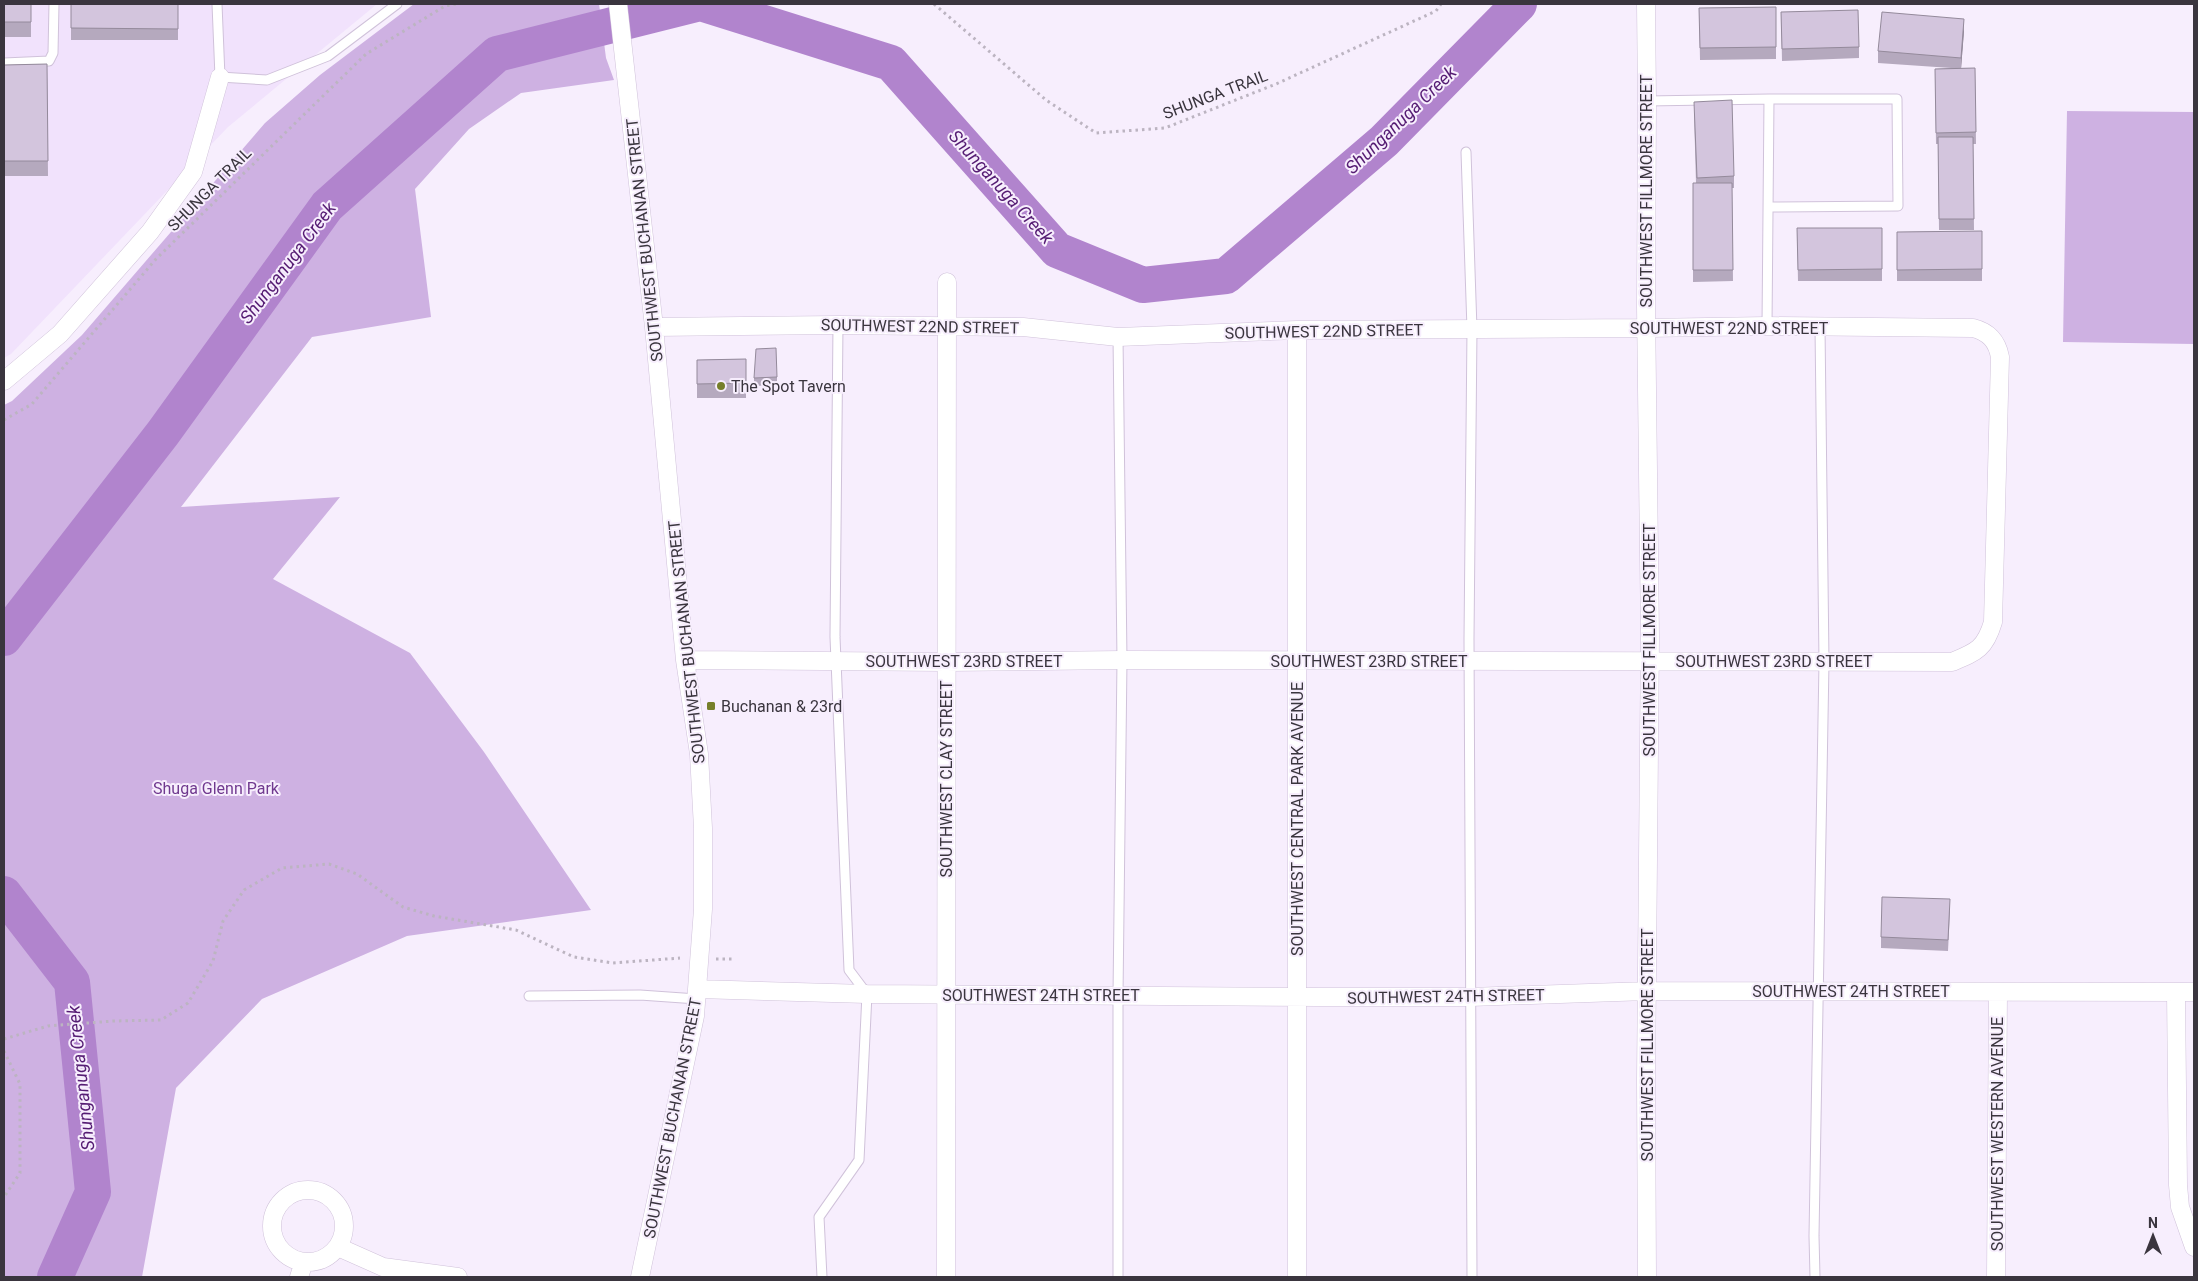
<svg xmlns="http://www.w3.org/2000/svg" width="2198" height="1281" font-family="Roboto,sans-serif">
	<rect width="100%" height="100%" fill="#f7eefd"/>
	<path fill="#f1e2fc" d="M4 4H377L228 127 11 354 4 358Z"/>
	<path fill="#ceb1e2" d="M414 4H599L606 58 614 80 521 93 469 129 415 189 431 317 312 337 181 507 340 497 273 579 410 653 484 752 591 910 407 936 262 999 176 1088 142 1277H4V405L12 401 82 335 265 123 320 75Z
		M2067 111 2194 112V344L2063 342Z"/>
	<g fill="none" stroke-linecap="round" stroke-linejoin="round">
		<path stroke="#b184cd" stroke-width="36" d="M704 4 891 63 1057 250 1143 285 1226 276 1384 141 1519 4
			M4 638 163 433 327 206 497 54 696 4
			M4 894 72 982 93 1192 55 1277"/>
		<defs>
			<path id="lane" d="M217 4 220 77 267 80 328 56 397 4
				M4 63 49 61 53 53 54 4
				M1647 101 1769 99 1767 326
				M1466 152 1472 329 1469 639 1472 1277
				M1768 207 1898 206 1897 99H1769
				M529 996 640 995 697 999
				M822 1277 819 1217 859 1160 867 994 849 970 835 637 838 325
				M1118 1277V996L1122 660 1118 337
				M1815 1277 1814 1236 1824 662 1820 327"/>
			<path id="street" d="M618 4 654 327 685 660 699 754 703 828V909L695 1016 640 1277
				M1646 4 1647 101 1646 306 1650 637 1646 1081 1647 1277
				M654 327 838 325 1023 327 1118 337 1297 330 1646 328 1767 326 1973 328C1989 332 1997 341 2000 357L1993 622C1985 649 1976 652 1952 662L1122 660 946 662 685 660
				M4 381 60 334 150 232 193 172 220 77
				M698 989 867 994 1320 997H1470L1647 991 2194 992
				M2176 992 2178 1185 2180 1207 2194 1247
				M272 1226a36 36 0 1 1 72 0a36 36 0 1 1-72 0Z
				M338 1247 383 1267 458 1277
				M299 1277 304 1262
				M946 1277 947 282
				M1297 1277V330
				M1996 1277 1998 992"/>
		</defs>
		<use href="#lane" stroke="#d0c2da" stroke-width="11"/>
		<use href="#street" stroke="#d0c2da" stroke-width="19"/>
		<path stroke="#bcb4c1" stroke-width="3" stroke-dasharray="2.5 4" stroke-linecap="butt" d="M934 4 1046 100 1096 133 1165 128 1276 84 1436 11 1441 4
			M4 420 32 404 156 259 366 54 445 6 456 4
			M716 959H733
			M4 1039 48 1026 114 1021 161 1020 188 1003 213 961 223 921 244 890 282 868 329 864 357 874 403 907 434 916 516 930 574 957 613 963 680 958
			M4 1051 20 1084V1173L4 1197"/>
		<use href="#lane" stroke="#fff" stroke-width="9"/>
		<use href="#street" stroke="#fff" stroke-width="18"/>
	</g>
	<path fill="#b5a9be" d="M4 4H31V37H4Z
		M71 4H178V40H71Z
		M1776 7V59L1700 60 1699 8Z
		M1781 12 1859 47V58L1782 61Z
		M1964 31 1961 68H1975L1976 144H1973L1974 230H1939L1938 144H1936L1935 69 1951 68 1878 63V51Z
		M47 64 48 176H4V65Z
		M1694 113 1734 176V188H1732L1733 281 1693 282V183H1696Z
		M1797 228H1882V281H1798Z
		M1982 231V281H1897V232Z
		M746 359V398H697V360Z
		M777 377V385L754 386V378Z
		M1950 911 1948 951 1881 948V937Z"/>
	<path fill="#948a9b" d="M1964 19V31L1961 69V58Z"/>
	<path fill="#d3c5dd" stroke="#948a9b" d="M4 4H31V22H4Z
		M71 4H178V29L71 28Z
		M1776 7V47L1700 48 1699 8Z
		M1858 10 1859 47 1782 49 1781 12Z
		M1882 12 1964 19 1961 58 1878 51Z
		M47 64 48 161H4V65Z
		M1975 68 1976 132 1936 133 1935 69Z
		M1732 100 1734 176 1697 178 1694 102Z
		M1938 137H1973L1974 219H1939Z
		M1693 183H1732L1733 270H1693Z
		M1797 228H1882V269L1798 270Z
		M1982 231V269L1897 270V232Z
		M776 348 777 377 754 378 756 349Z
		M746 359V383L697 384V360Z
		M1882 897 1950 899 1948 940 1881 937Z"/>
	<g fill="#767f2a" stroke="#f7eefd" stroke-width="2">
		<circle cx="721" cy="386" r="5"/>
		<rect x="706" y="701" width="10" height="10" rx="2.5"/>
	</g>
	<g text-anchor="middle" stroke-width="4" stroke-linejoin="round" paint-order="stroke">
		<g font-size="16" fill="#3a353e" stroke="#f7eefd">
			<text transform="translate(1215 94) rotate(-21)" y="6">SHUNGA TRAIL</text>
			<text transform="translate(209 189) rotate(-45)" y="6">SHUNGA TRAIL</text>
			<text transform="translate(1646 191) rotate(-90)" y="6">SOUTHWEST FILLMORE STREET</text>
			<text transform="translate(644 240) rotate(-96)" y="6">SOUTHWEST BUCHANAN STREET</text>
			<text transform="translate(920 326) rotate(1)" y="6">SOUTHWEST 22ND STREET</text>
			<text x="1729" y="334">SOUTHWEST 22ND STREET</text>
			<text transform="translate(1324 331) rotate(-1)" y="6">SOUTHWEST 22ND STREET</text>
			<text transform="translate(1649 640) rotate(-90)" y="6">SOUTHWEST FILLMORE STREET</text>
			<text transform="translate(686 642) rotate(-96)" y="6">SOUTHWEST BUCHANAN STREET</text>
			<text x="964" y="667">SOUTHWEST 23RD STREET</text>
			<text x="1369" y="667">SOUTHWEST 23RD STREET</text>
			<text x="1774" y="667">SOUTHWEST 23RD STREET</text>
			<text transform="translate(946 779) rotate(-90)" y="6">SOUTHWEST CLAY STREET</text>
			<text transform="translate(1297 819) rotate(-90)" y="6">SOUTHWEST CENTRAL PARK AVENUE</text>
			<text x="1851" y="997">SOUTHWEST 24TH STREET</text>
			<text x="1041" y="1001">SOUTHWEST 24TH STREET</text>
			<text transform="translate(1446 996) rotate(-1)" y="6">SOUTHWEST 24TH STREET</text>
			<text transform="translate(1647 1045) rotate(-90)" y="6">SOUTHWEST FILLMORE STREET</text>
			<text transform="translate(672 1118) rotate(-79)" y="6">SOUTHWEST BUCHANAN STREET</text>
			<text transform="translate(1997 1134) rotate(-90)" y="6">SOUTHWEST WESTERN AVENUE</text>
		</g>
		<g font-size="16" fill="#3a353e" stroke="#f7eefd" text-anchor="start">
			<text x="731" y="392">The Spot Tavern</text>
			<text x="721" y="712">Buchanan &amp; 23rd</text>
		</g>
		<g font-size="16" fill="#70398f" stroke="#f7eefd">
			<text x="216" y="794">Shuga Glenn Park</text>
		</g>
		<g font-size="18" font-style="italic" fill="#551c73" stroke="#f7eefd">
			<text transform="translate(1401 120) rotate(-44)" y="6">Shunganuga Creek</text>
			<text transform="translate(1001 187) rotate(48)" y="6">Shunganuga Creek</text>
			<text transform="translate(288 263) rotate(-53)" y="6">Shunganuga Creek</text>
			<text transform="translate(81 1078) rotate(-96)" y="6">Shunganuga Creek</text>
		</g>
	</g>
	<rect width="2198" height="1281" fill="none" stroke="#3a353e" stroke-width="10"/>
	<g transform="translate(2153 1236)" stroke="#f7eefd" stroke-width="4" paint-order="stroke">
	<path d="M0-4L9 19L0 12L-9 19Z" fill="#3a353e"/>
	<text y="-8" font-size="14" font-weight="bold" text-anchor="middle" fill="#3a353e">N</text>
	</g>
</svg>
